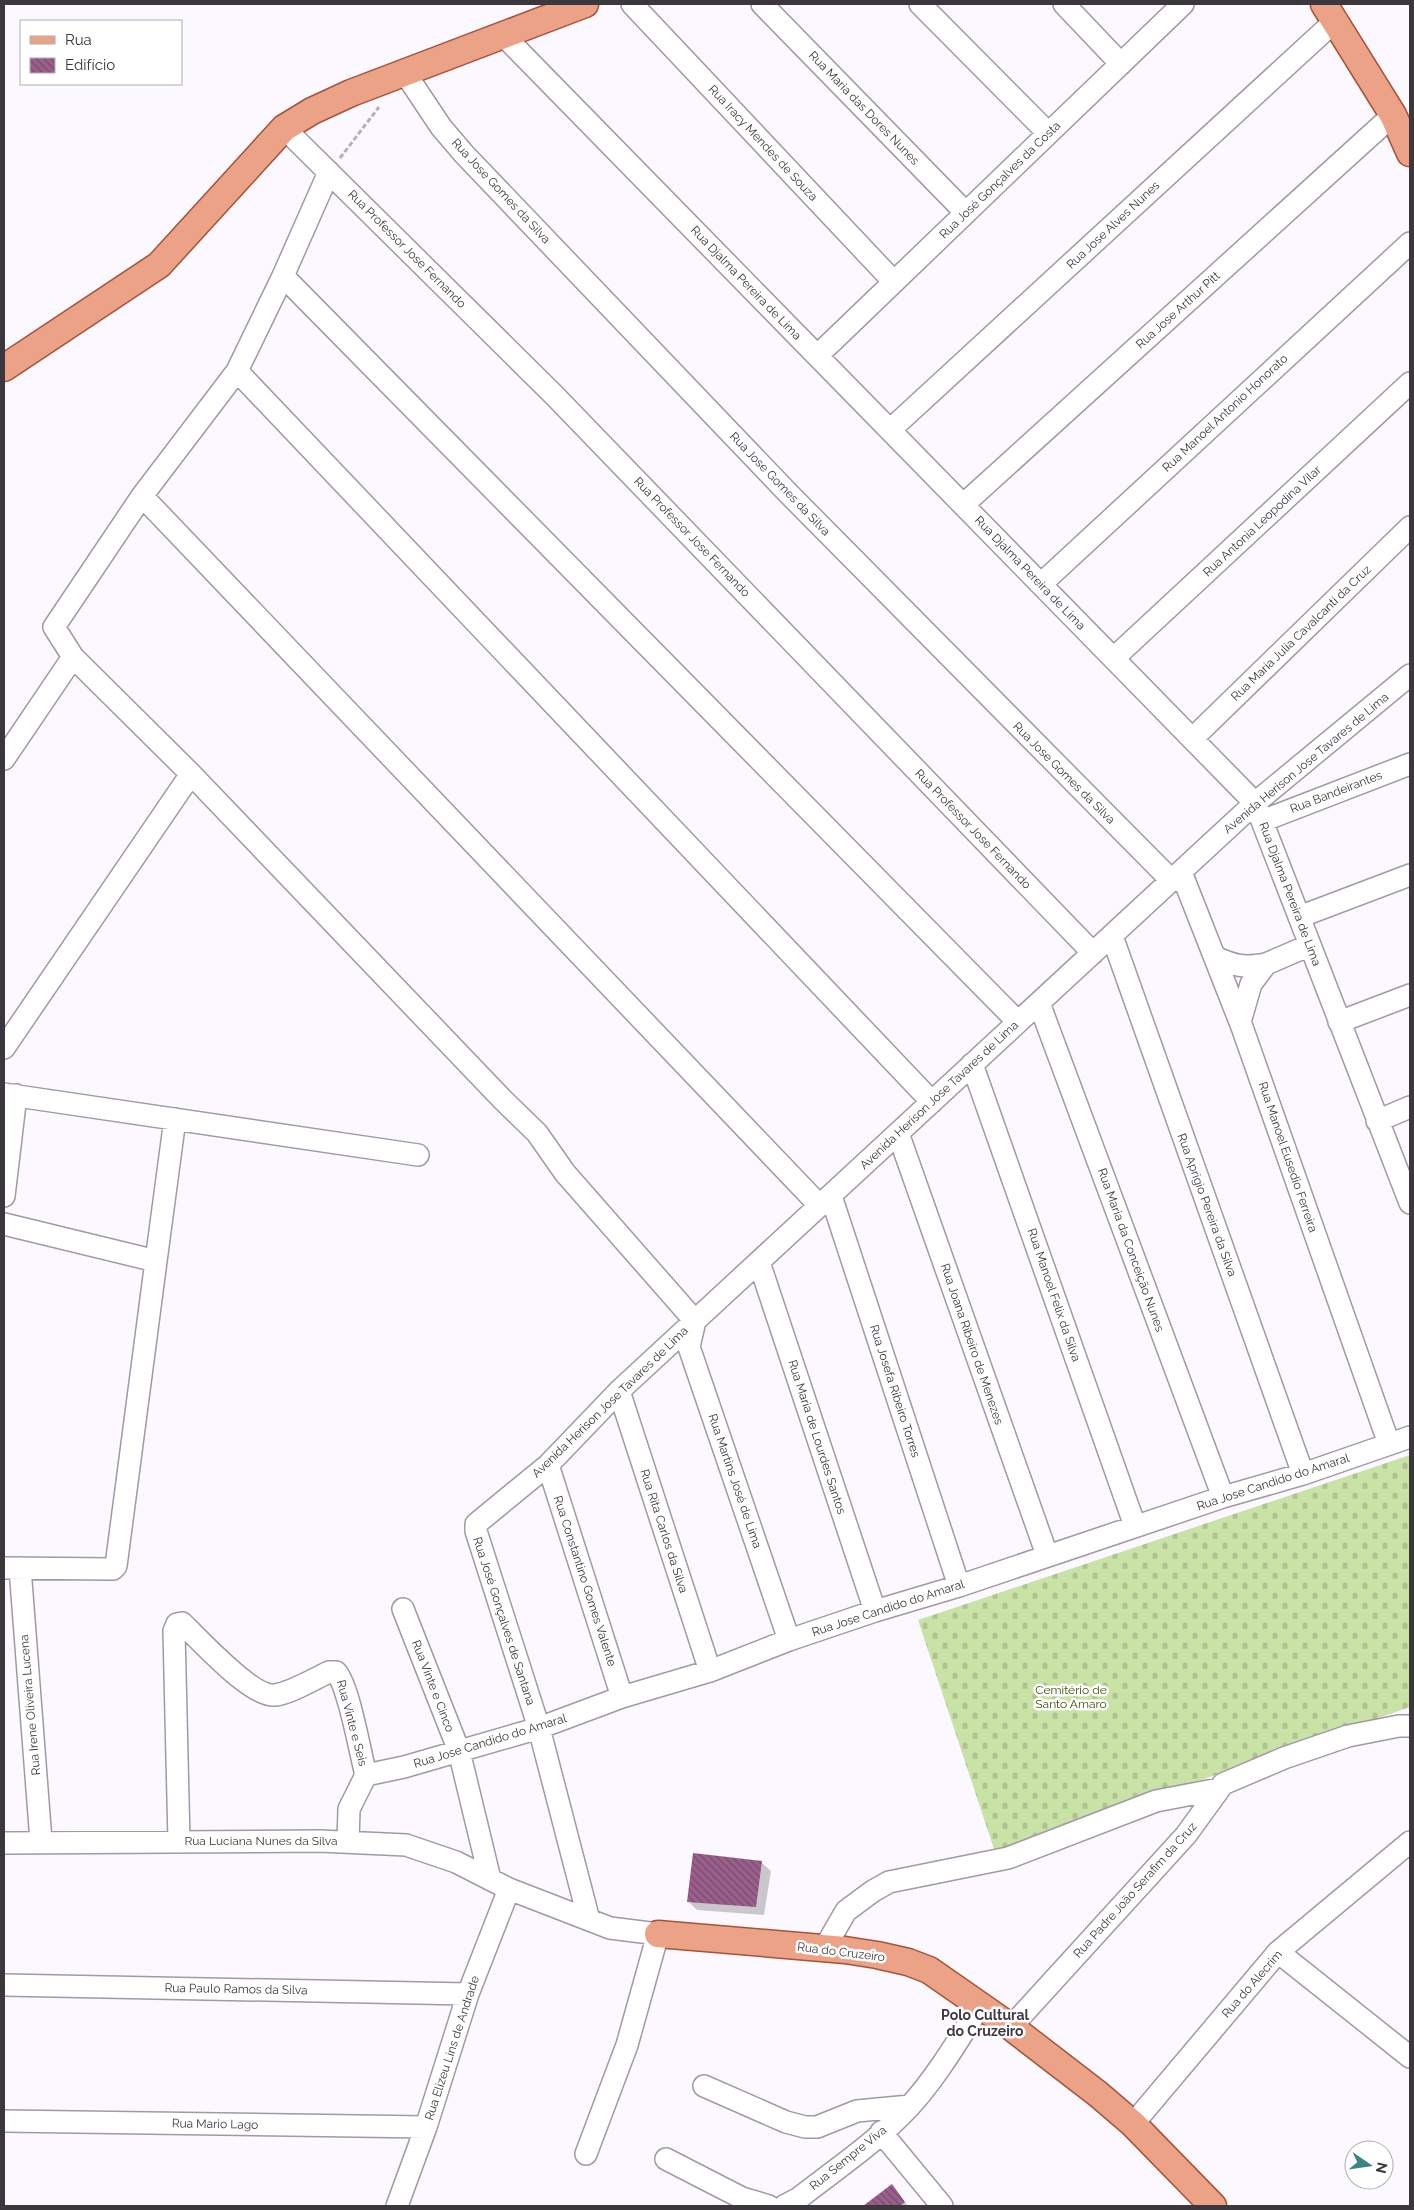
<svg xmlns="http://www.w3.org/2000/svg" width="1414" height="2210" font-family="Raleway,sans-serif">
	<defs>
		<pattern id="cemetery-stones" width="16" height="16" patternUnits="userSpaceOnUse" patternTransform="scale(1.25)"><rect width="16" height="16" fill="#c9e3a7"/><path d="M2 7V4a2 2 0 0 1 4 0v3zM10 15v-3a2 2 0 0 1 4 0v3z" fill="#aec391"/></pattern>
		<pattern id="building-back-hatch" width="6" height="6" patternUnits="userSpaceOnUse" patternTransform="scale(1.25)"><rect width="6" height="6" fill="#9a5f8b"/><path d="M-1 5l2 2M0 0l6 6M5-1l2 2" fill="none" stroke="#784b6d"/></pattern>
	</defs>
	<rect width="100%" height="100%" fill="#fcf8ff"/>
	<path fill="url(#cemetery-stones)" d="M1410 1455V1707L995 1852 918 1620Z"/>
	<path fill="#0003" d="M761 1862 771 1871 764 1915 697 1910 688 1901Z
		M892 2186 908 2206H865Z"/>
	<path fill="url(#building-back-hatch)" d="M693 1853 762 1861 756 1907 687 1902Z
		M892 2184 905 2202 900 2206H863Z"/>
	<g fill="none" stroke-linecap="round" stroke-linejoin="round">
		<defs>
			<path id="minor" d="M632 4 894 282
				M762 4 966 213
				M920 4 1048 133
				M1064 4 1121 64
				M504 36 1255 803 1410 1203
				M405 73 441 127 464 154 788 493 1172 881
				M284 128 554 395 1093 953
				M329 172 283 276 237 371 142 496 820 1206
				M283 276 1018 1022
				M817 356 1183 4
				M237 371 932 1102
				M890 430 1335 21
				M142 496 54 627 73 657 191 774 503 1100 537 1133 565 1173 695 1321
				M963 505 1393 115
				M1041 584 1410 243
				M1114 658 1410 383
				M1192 739 1410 527
				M4 759 73 657
				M1262 821 1410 764
				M1181 872 1242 1027 1389 1444
				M1299 917 1410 875
				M1112 936 1303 1474
				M1215 957C1235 966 1243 968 1266 964
				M1039 1003 1223 1497
				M1240 1022 1251 984 1266 964 1310 945
				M1339 1022 1410 995
				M4 1048 191 774
				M972 1064 1135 1526
				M4 1094 418 1155
				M1377 1121 1410 1107
				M898 1133 1047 1555
				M4 1196 16 1095
				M831 1196 959 1586
				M4 1224 156 1261 116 1566 113 1569 4 1568
				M156 1261 175 1119
				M759 1262 875 1611
				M695 1321 689 1347 789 1640
				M619 1391 710 1671
				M548 1465 622 1697
				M20 1568 41 1841
				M403 1609 459 1751 490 1879
				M366 1775 404 1767 539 1728 622 1697 710 1671 789 1640 875 1611 959 1586 1223 1497 1303 1474 1410 1437
				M179 1841 174 1631 177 1624 182 1623C200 1640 252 1698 275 1695 291 1693 314 1679 329 1672H336C349 1686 360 1753 366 1775
				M348 1842 349 1809 366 1775
				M4 1843 320 1841 406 1845 456 1862 509 1889 610 1928 658 1934 627 2045 586 2154
				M589 1920 539 1728 476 1531V1524L548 1465 619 1391 1255 803 1410 675
				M824 1949 846 1911 873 1891 889 1882 1008 1858 1156 1801 1219 1789
				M1278 1952 1410 2057
				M4 1985 468 1994
				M1011 2027 1186 1835 1223 1784 1284 1758 1348 1736 1399 1726H1410
				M704 2086 786 2122 805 2127H817L857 2111 910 2106
				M4 2121 426 2127
				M1133 2124 1278 1952 1410 1842
				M881 2132 942 2206
				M666 2159 742 2198 769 2206
				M397 2206 426 2127 468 1994 509 1889
				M784 2206 799 2198C836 2169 878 2141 910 2106 938 2075 958 2040 980 2006"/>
			<path id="major" d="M1324 4 1393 115 1410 153
				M4 368 159 265 284 128 312 111 351 93 585 4
				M658 1934 845 1950 877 1955 908 1962 929 1970 1011 2027 1098 2094 1133 2124 1213 2206"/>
		</defs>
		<use href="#minor" stroke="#a298a8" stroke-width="24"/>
		<use href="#major" stroke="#a55438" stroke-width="29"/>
		<path stroke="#b5b1b7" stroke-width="3" stroke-dasharray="5 2.5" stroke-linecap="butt" d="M340 158 379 107"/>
		<use href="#minor" stroke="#fff" stroke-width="21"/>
		<use href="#major" stroke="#eba286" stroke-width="26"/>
	</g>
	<g text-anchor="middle" stroke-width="5" stroke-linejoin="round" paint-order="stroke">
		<g font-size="12" fill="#3b373d" stroke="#fff">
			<text transform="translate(864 108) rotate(46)" y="4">Rua Maria das Dores Nunes</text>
			<text transform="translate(763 143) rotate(47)" y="4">Rua Iracy Mendes de Souza</text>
			<text transform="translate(1000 180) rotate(-44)" y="4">Rua José Gonçalves da Costa</text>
			<text transform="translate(501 191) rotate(47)" y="4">Rua Jose Gomes da Silva</text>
			<text transform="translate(1113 225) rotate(-43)" y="4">Rua Jose Alves Nunes</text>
			<text transform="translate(407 249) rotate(45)" y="4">Rua Professor Jose Fernando</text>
			<text transform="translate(746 283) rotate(46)" y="4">Rua Djalma Pereira de Lima</text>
			<text transform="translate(1178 310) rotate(-42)" y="4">Rua Jose Arthur Pitt</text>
			<text transform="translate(1225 413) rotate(-43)" y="4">Rua Manoel Antonio Honorato</text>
			<text transform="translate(780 484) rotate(46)" y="4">Rua Jose Gomes da Silva</text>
			<text transform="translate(1262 521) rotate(-43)" y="4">Rua Antonia Leopodina Vilar</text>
			<text transform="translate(692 537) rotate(46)" y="4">Rua Professor Jose Fernando</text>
			<text transform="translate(1030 573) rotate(46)" y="4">Rua Djalma Pereira de Lima</text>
			<text transform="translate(1301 633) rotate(-44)" y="4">Rua Maria Julia Cavalcanti da Cruz</text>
			<text transform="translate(1306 763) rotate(-40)" y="4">Avenida Herison Jose Tavares de Lima</text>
			<text transform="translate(1064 773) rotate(45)" y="4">Rua Jose Gomes da Silva</text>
			<text transform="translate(1336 792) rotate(-21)" y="4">Rua Bandeirantes</text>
			<text transform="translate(973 829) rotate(46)" y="4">Rua Professor Jose Fernando</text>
			<text transform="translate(1290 894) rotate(69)" y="4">Rua Djalma Pereira de Lima</text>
			<text transform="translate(939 1095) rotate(-43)" y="4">Avenida Herison Jose Tavares de Lima</text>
			<text transform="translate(1288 1157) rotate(71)" y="4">Rua Manoel Eusedio Ferreira</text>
			<text transform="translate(1207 1205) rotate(70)" y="4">Rua Aprigio Pereira da Silva</text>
			<text transform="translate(1131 1250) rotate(70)" y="4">Rua Maria da Conceição Nunes</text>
			<text transform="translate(1054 1295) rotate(71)" y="4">Rua Manoel Felix da Silva</text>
			<text transform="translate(972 1344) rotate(71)" y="4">Rua Joana Ribeiro de Menezes</text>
			<text transform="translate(895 1391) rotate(72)" y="4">Rua Josefa Ribeiro Torres</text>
			<text transform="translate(610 1402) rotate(-44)" y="4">Avenida Herison Jose Tavares de Lima</text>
			<text transform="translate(817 1437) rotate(72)" y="4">Rua Maria de Lourdes Santos</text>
			<text transform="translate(735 1481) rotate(71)" y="4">Rua Martins José de Lima</text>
			<text transform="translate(1273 1482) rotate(-18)" y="4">Rua Jose Candido do Amaral</text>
			<text transform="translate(664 1531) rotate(72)" y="4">Rua Rita Carlos da Silva</text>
			<text transform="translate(585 1581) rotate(72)" y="4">Rua Constantino Gomes Valente</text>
			<text transform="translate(888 1608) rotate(-18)" y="4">Rua Jose Candido do Amaral</text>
			<text transform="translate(504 1621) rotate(72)" y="4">Rua José Gonçalves de Santana</text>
			<text transform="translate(433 1686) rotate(69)" y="4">Rua Vinte e Cinco</text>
			<text transform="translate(30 1705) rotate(-95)" y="4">Rua Irene Oliveira Lucena</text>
			<text transform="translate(352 1723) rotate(75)" y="4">Rua Vinte e Seis</text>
			<text transform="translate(490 1741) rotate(-17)" y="4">Rua Jose Candido do Amaral</text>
			<text x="261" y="1845">Rua Luciana Nunes da Silva</text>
			<text transform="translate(1135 1890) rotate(-48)" y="4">Rua Padre João Serafim da Cruz</text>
			<text transform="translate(841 1952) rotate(7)" y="4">Rua do Cruzeiro</text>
			<text transform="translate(1252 1984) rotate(-49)" y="4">Rua do Alecrim</text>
			<text transform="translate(236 1989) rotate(1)" y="4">Rua Paulo Ramos da Silva</text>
			<text transform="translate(452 2048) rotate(-72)" y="4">Rua Elizeu Lins de Andrade</text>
			<text transform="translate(215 2124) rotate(1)" y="4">Rua Mario Lago</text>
			<text transform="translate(848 2158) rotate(-39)" y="4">Rua Sempre Viva</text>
		</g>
		<g font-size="12" fill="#375002" stroke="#fff">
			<text x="1071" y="1694">Cemitério de<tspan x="1071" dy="14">Santo Amaro</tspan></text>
		</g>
		<g font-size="14" font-weight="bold" fill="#3f3744" stroke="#fff">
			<text x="985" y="2020">Polo Cultural<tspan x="985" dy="16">do Cruzeiro</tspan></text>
		</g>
	</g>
	<rect width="1414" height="2210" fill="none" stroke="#3b373d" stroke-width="10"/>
	<rect x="20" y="20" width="162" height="65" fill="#ffffff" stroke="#b1afb1"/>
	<rect x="30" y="36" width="25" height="8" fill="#eba286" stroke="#b1afb1"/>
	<text x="65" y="45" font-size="15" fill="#3b373d">Rua</text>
	<rect x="30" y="58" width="25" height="15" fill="url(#building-back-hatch)" stroke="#b1afb1"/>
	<text x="65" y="70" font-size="15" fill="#3b373d">Edifício</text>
	<g transform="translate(1369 2165) rotate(103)"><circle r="24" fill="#ffffff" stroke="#b1afb1"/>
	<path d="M0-4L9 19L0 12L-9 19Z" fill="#3b8483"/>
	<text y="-8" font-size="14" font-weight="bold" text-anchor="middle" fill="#3b373d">N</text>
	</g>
</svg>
